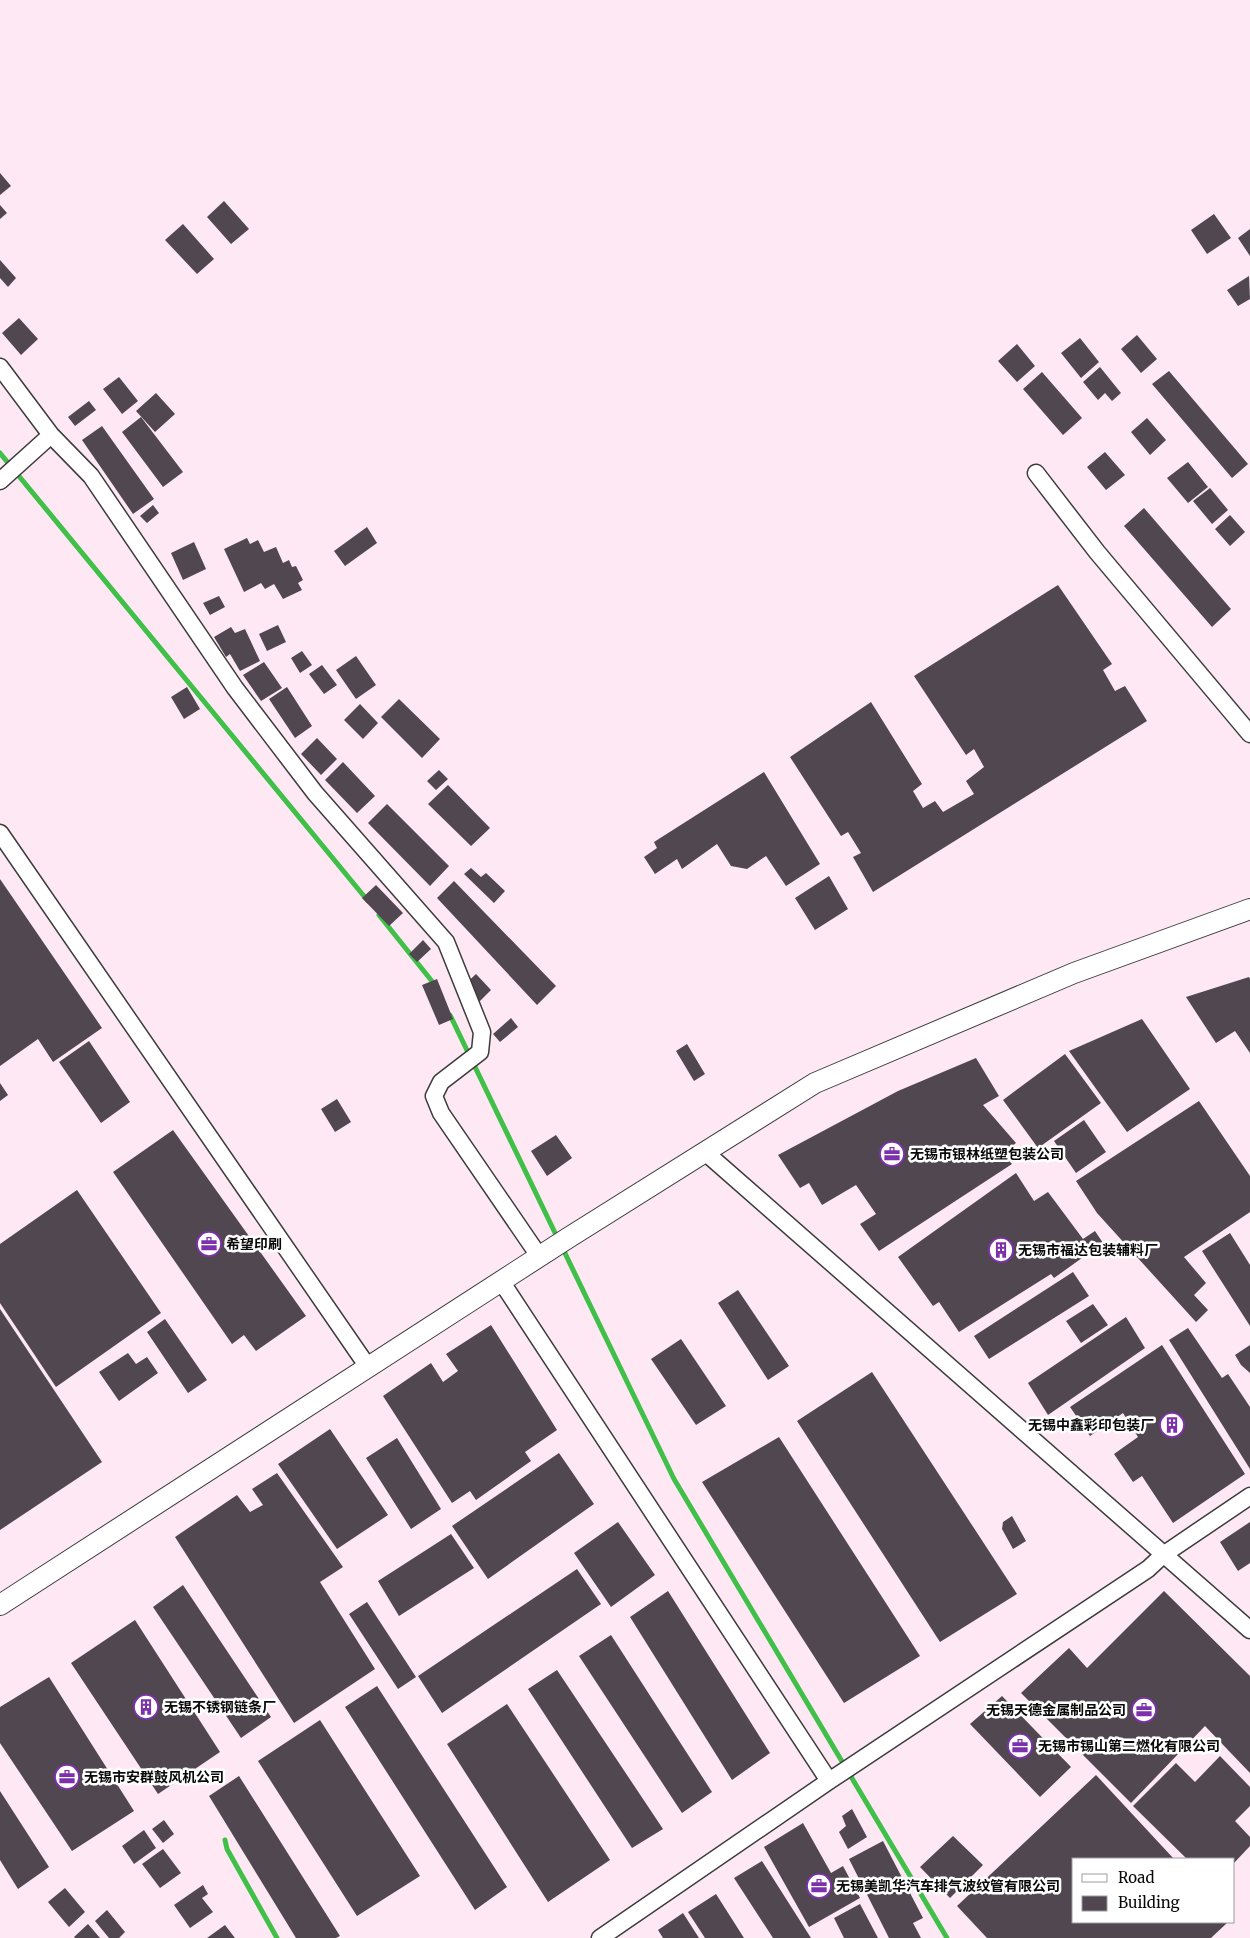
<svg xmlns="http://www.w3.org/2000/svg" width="1250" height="1938" font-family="Merriweather,'Noto Sans SC',serif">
	<rect width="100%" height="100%" fill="#fde8f3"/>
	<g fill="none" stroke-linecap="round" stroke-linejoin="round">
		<path stroke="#40bf49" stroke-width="5" d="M0 453 368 901
			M379 915 435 985
			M450 1015 558 1239
			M562 1247 674 1479 947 1938
			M225 1840 227 1849 277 1938"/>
	</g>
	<path fill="#514750" d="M0 173 11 186 0 195Z
		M224 201 249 229 231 244 207 217Z
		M0 205 7 213 0 219Z
		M1214 214 1231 238 1207 254 1191 230Z
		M183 224 214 259 197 274 165 240Z
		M1250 229V256L1238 238Z
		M0 260 16 278 8 287 0 278Z
		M1249 276 1250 299 1238 306 1227 290Z
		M19 318 38 339 21 355 2 333Z
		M1137 335 1157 359 1141 373 1121 349Z
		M1080 338 1099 362 1081 378 1061 353Z
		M1017 344 1035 366 1017 382 998 361Z
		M1100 367 1121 393 1112 401 1105 393 1098 400 1083 382Z
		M1169 371 1248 464 1232 478 1152 384Z
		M1042 372 1082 418 1063 435 1023 389Z
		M119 377 138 401 122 414 103 389Z
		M156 393 175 414 155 432 136 411Z
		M89 401 96 410 75 426 68 417Z
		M141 417 183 472 163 487 122 432Z
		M1147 418 1166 440 1150 455 1131 432Z
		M102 426 154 499 133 514 82 440Z
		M1105 452 1125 475 1106 490 1087 467Z
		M1188 462 1208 487 1188 503 1167 478Z
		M1210 488 1228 510 1212 524 1193 501Z
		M153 505 159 513 147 523 140 516Z
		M1144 508 1231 609 1212 627 1124 526Z
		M1230 515 1245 532 1230 546 1215 529Z
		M367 527 377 543 345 566 334 551Z
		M247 538 250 544 258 540 264 552 276 547 283 563 289 560 292 567 296 566 303 580 298 583 302 590 283 599 274 584 265 589 261 583 244 592 224 549Z
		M194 542 206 569 183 580 171 553Z
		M1058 585 1112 664 1103 670 1115 691 1125 686 1147 721 873 892 853 857 861 853 848 832 841 836 790 757 871 702 922 784 913 791 923 808 935 801 943 812 974 794 966 781 984 767 974 749 966 755 914 676Z
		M219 596 225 607 210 615 203 603Z
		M278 625 286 642 267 651 259 634Z
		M231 627 235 633 245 629 260 661 240 671 230 654 226 657 214 637Z
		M302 651 312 665 300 673 291 658Z
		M356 656 376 685 356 699 336 670Z
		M264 662 282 688 261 701 243 675Z
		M322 665 337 685 324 694 309 674Z
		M187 687 200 709 184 719 171 697Z
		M287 687 312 726 295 738 269 699Z
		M399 699 440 739 422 758 381 717Z
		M360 704 378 723 363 739 344 720Z
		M317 738 337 759 321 775 301 754Z
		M343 762 375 796 357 813 325 780Z
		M439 770 448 779 436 790 427 781Z
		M764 772 820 864 786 886 766 856 747 869 731 866 717 844 682 869 677 859 655 874 644 857 657 848 654 842Z
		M448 785 490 828 471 846 428 804Z
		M387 804 449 866 430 886 368 823Z
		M471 868 481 877 486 873 505 891 494 903 464 874Z
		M829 876 848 909 815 930 795 898Z
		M0 879 102 1028 53 1062 38 1039 0 1066Z
		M454 881 556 986 537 1005 437 898Z
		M376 885 403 913 389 926 362 898Z
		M423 940 431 949 417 962 409 954Z
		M476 974 491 990 470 1011 460 1000 465 995 460 989Z
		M1249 977 1250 979V1053L1235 1031 1216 1043 1186 997Z
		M437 979 453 1019 439 1025 422 985Z
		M511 1018 518 1027 500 1042 493 1034Z
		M1142 1019 1190 1089 1127 1132 1069 1051Z
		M89 1041 130 1102 101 1123 59 1062Z
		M687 1044 705 1074 694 1081 676 1051Z
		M1065 1054 1101 1103 1038 1148 1003 1100Z
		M976 1058 999 1096 983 1105 1016 1143 1002 1153 1012 1164 879 1251 860 1224 876 1214 856 1185 822 1205 809 1183 800 1188 778 1155 898 1091Z
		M0 1083 8 1095 0 1101Z
		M337 1099 351 1122 335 1132 321 1109Z
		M1199 1101 1250 1176V1212L1184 1257 1206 1283 1194 1295 1208 1310 1196 1322 1097 1213 1076 1181Z
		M1084 1120 1106 1152 1076 1173 1054 1141Z
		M173 1130 306 1316 256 1351 244 1335 232 1344 113 1172Z
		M556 1135 572 1158 547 1176 531 1151Z
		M1016 1173 1034 1201 1048 1192 1083 1239 1095 1231 1103 1243 1054 1278 1051 1274 959 1332 939 1302 933 1306 898 1257Z
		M77 1190 161 1313 56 1387 0 1303V1244Z
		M1230 1233 1250 1265V1326L1202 1251Z
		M1073 1272 1089 1296 989 1359 974 1336Z
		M738 1290 789 1366 768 1380 718 1303Z
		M1093 1304 1108 1325 1081 1343 1066 1321Z
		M0 1309 102 1462 0 1530Z
		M1126 1317 1145 1348 1048 1415 1028 1383Z
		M165 1319 207 1380 188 1393 147 1332Z
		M491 1325 557 1430 525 1452 531 1461 476 1500 470 1491 452 1503 383 1396 431 1363 443 1382 458 1371 446 1354Z
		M1188 1328 1222 1378 1228 1374 1250 1407V1469L1169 1340Z
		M681 1339 726 1406 696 1425 651 1359Z
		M1162 1345 1245 1474 1173 1523 1142 1476 1133 1482 1114 1454 1138 1437 1123 1413 1090 1436 1070 1407Z
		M1250 1345V1373L1241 1365 1235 1355Z
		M128 1353 136 1364 147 1357 158 1373 119 1401 99 1372Z
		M872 1372 1017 1594 940 1642 797 1421Z
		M330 1429 388 1515 337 1549 278 1464Z
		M779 1437 920 1656 844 1703 702 1482Z
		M397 1438 441 1509 411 1529 366 1458Z
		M559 1453 594 1504 488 1579 452 1526Z
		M277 1473 343 1567 320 1582 375 1669 294 1723 175 1537 237 1495 250 1512 263 1505 252 1489Z
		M1012 1516 1026 1541 1013 1549 1002 1529 1003 1522Z
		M618 1522 655 1575 611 1607 574 1553Z
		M1250 1522V1563L1238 1571 1220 1542Z
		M451 1534 474 1568 399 1616 378 1581Z
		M577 1569 601 1604 442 1713 418 1676Z
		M183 1585 271 1717 241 1738 153 1607Z
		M668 1591 770 1753 732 1780 630 1617Z
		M1164 1591 1250 1676V1773L1205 1726 1131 1803 1021 1693 1069 1648 1087 1668Z
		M367 1602 416 1677 398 1689 349 1614Z
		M135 1620 220 1752 158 1794 71 1663Z
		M611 1635 712 1792 682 1813 579 1656Z
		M557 1670 663 1829 632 1848 528 1689Z
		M49 1677 134 1811 72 1851 0 1743V1707Z
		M377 1686 507 1887 475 1910 345 1707Z
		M1002 1696 1071 1767 1040 1797 970 1724Z
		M507 1704 610 1860 548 1902 447 1744Z
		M320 1720 420 1876 357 1916 258 1761Z
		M1220 1756 1250 1787V1806L1235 1821 1250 1837V1846L1234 1863V1859H1187L1133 1806 1176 1763 1195 1782Z
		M1096 1775 1174 1859H1074V1922H1228L1211 1938H987L957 1906Z
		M239 1776 340 1936 336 1938H296L209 1796Z
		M0 1791 49 1867 18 1889 0 1860Z
		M852 1809 867 1837 848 1849 839 1832 846 1826 842 1816Z
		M164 1820 174 1834 163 1843 152 1829Z
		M803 1823 831 1873 843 1866 860 1898 809 1927 764 1847Z
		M144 1830 156 1848 134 1864 122 1846Z
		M953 1836 983 1865 950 1898 920 1867Z
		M883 1841 923 1918 913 1923 921 1938H889L849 1859Z
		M163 1849 181 1873 160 1888 142 1864Z
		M762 1861 811 1938H773L734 1878Z
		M203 1885 208 1894 202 1898 213 1912 190 1928 174 1905Z
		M65 1888 85 1912 69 1927 48 1902Z
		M716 1894 744 1938H705L688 1912Z
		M860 1904 878 1938H844L834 1918Z
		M107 1910 125 1932 119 1938H109L95 1921Z
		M683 1913 699 1938H663L658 1930Z
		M88 1924 100 1938H75L74 1937Z
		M225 1925 235 1938H207Z"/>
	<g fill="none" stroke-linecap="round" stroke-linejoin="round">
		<defs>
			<path id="minor" d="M0 367 51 435 91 476 235 688 315 793 446 942 482 1032 480 1052 441 1082 434 1096 441 1113 539 1256
				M1036 473 1097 552 1250 734
				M0 481 51 435
				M0 833 368 1367
				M705 1152 1250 1630
				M501 1281 829 1781
				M600 1938 829 1781 1148 1569 1163 1555 1250 1496"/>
			<path id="tertiary" d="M0 1605 568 1238 815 1083 1074 973 1250 909"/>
		</defs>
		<use href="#minor" stroke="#3c3c3c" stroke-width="19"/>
		<use href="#tertiary" stroke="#3c3c3c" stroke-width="22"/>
		<use href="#minor" stroke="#fff" stroke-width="16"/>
		<use href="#tertiary" stroke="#fff" stroke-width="20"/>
	</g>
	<defs>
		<symbol id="office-ring" viewBox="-11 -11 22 22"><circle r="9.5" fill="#fff" stroke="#7d30ab" stroke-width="1.5"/><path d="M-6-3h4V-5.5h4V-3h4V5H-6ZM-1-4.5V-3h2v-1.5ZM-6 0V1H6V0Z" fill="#7d30ab"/></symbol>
		<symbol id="building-ring" viewBox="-11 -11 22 22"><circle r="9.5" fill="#fff" stroke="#7d30ab" stroke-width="1.5"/><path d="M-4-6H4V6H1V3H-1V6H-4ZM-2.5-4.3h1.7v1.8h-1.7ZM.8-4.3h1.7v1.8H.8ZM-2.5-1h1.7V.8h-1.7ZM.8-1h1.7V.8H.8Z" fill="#7d30ab"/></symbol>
	</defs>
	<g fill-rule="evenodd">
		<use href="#office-ring" x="878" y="1140" width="28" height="28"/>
		<use href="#office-ring" x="195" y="1230" width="28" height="28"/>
		<use href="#building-ring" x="987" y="1236" width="28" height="28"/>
		<use href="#building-ring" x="1158" y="1411" width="28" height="28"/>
		<use href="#building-ring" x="132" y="1693" width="28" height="28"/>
		<use href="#office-ring" x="1130" y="1696" width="28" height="28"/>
		<use href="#office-ring" x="1006" y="1732" width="28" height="28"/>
		<use href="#office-ring" x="53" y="1763" width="28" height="28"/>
		<use href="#office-ring" x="805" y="1872" width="28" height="28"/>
	</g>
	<g text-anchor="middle" stroke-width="5" stroke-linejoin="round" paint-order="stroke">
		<g font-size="14" font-weight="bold" fill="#090909" stroke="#fff" text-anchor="start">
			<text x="910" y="1159">无锡市银林纸塑包装公司</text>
			<text x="226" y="1249">希望印刷</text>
			<text x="1018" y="1255">无锡市福达包装辅料厂</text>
			<text x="1154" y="1430" text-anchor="end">无锡中鑫彩印包装厂</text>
			<text x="164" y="1712">无锡不锈钢链条厂</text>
			<text x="1126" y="1715" text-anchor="end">无锡天德金属制品公司</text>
			<text x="1038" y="1751">无锡市锡山第二燃化有限公司</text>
			<text x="84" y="1782">无锡市安群鼓风机公司</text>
			<text x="836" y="1891">无锡美凯华汽车排气波纹管有限公司</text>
		</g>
	</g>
	<rect x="1072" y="1858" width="162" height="65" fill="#ffffff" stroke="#9d9d9d"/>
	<rect x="1082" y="1874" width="25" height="8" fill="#ffffff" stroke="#9d9d9d"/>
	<text x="1118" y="1883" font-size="15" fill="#090909">Road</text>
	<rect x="1082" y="1896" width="25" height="15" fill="#514750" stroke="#9d9d9d"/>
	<text x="1118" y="1908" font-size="15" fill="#090909">Building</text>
</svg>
